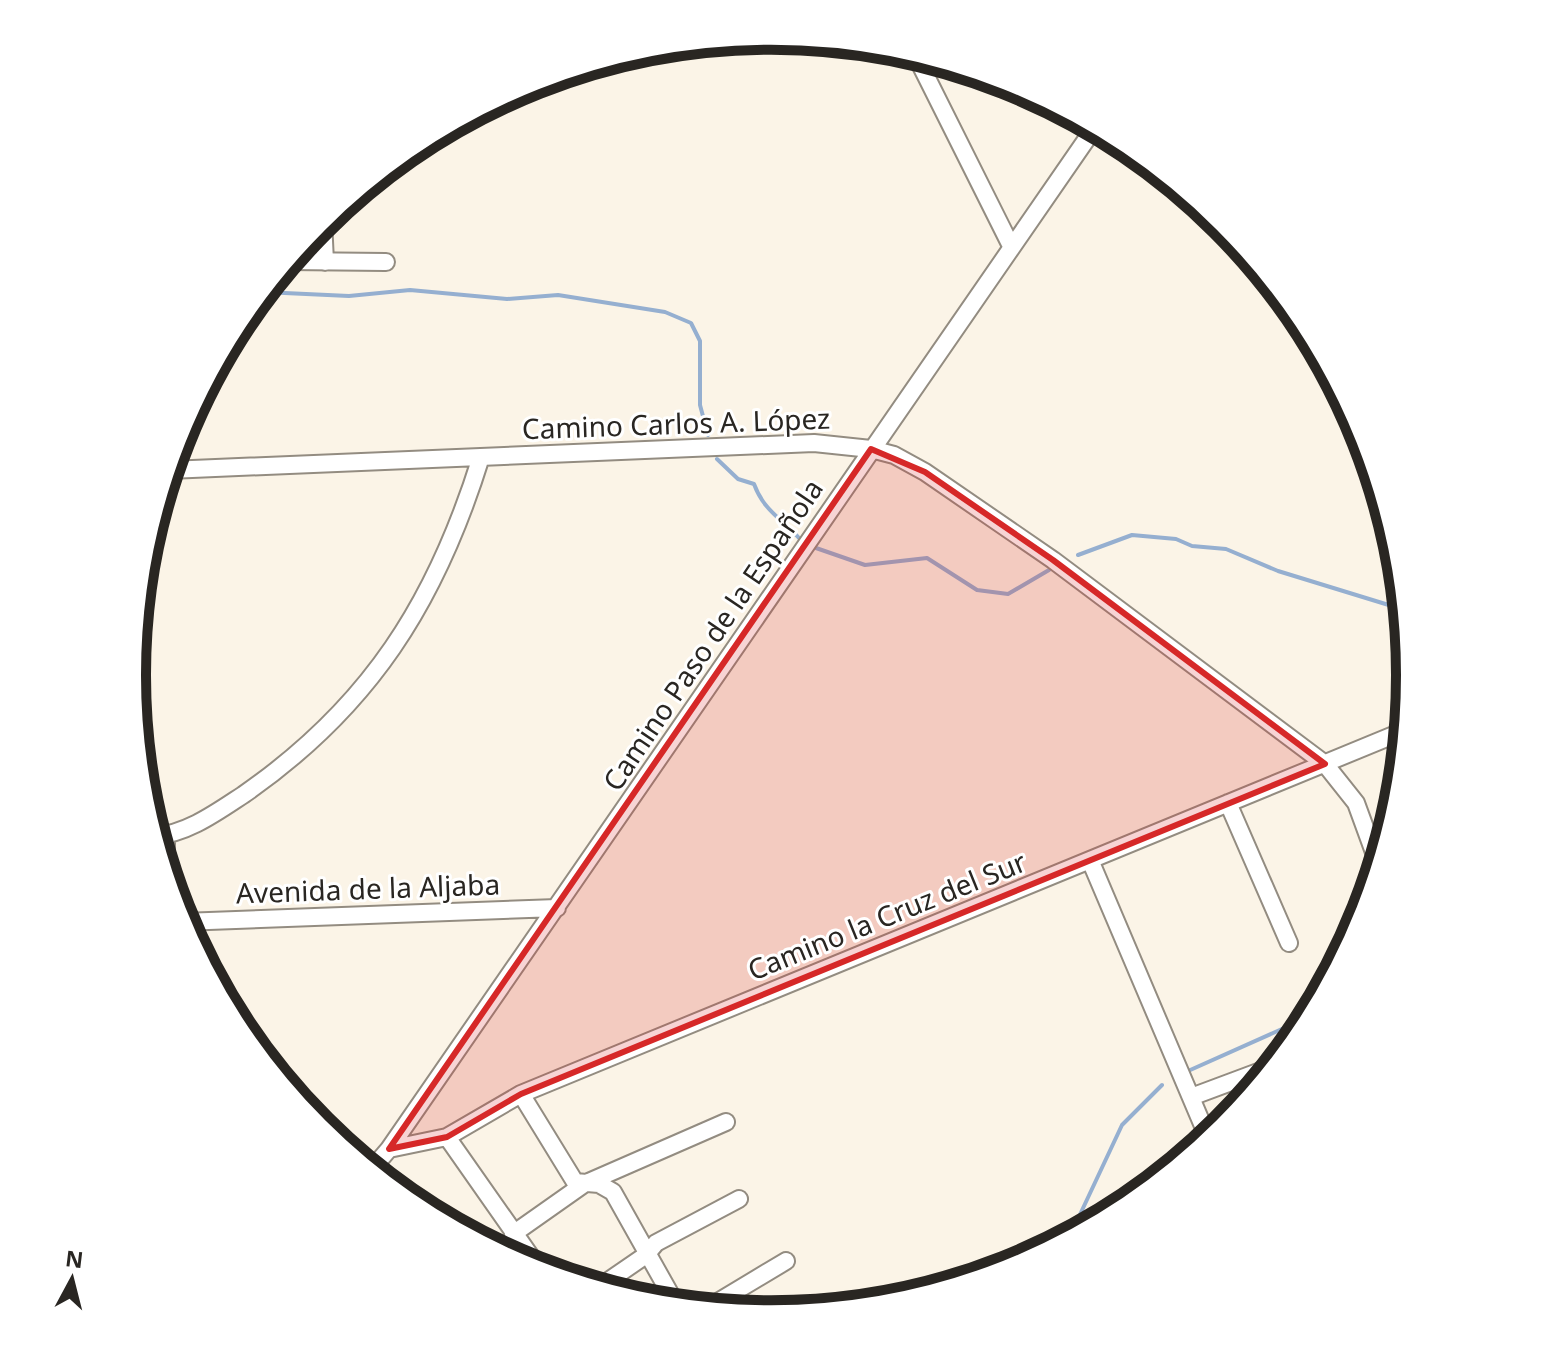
<svg xmlns="http://www.w3.org/2000/svg" width="1543" height="1351" font-family="'Noto Sans',sans-serif">
	<rect width="100%" height="100%" fill="#fbf4e7"/>
	<g fill="none" stroke-linecap="round" stroke-linejoin="round">
		<path stroke="#95afd0" stroke-width="4" d="M263 292 349 296 410 290 507 299 558 295 665 312 691 323 700 341V405L708 435
			M717 459 738 479 754 484C764 511 781 518 800 539
			M816 548 865 565 927 558 977 590 1008 594 1049 570
			M1078 555 1132 535 1176 539 1192 546 1226 549 1278 571 1405 610
			M1188 1071 1311 1016
			M1069 1238 1122 1125 1162 1085"/>
		<defs>
			<path id="street" d="M915 54 1011 246
				M323 220 325 262
				M288 261 386 262
				M169 470 814 443 871 449 894 455 925 472 1053 560 1325 764 1356 803 1379 866
				M1228 803 1289 943
				M166 835V871
				M155 836C187 834 217 812 243 795 370 707 436 602 481 457
				M1090 860 1209 1140
				M182 922 557 908
				M521 1094 575 1182 599 1184 613 1192 677 1306
				M1191 1097 1274 1066
				M313 1120 324 1131
				M447 1137 541 1271
				M389 1149 447 1137 521 1094 1406 730
				M371 1170 389 1149 1095 127
				M513 1234 584 1184 726 1122
				M598 1288 646 1255 656 1243 739 1199
				M706 1309 786 1261"/>
		</defs>
		<use href="#street" stroke="#938c81" stroke-width="20"/>
		<path stroke="#a7a299" stroke-width="3" stroke-dasharray="2 6" stroke-linecap="butt" d="M390 1186 405 1193 408 1200"/>
		<use href="#street" stroke="#fff" stroke-width="16"/>
	</g>
	<path fill="#d62828" fill-opacity="0.2" stroke="#d62828" stroke-width="6" stroke-linejoin="round" d="M871 449 925 472 1053 560 1325 764 521 1094 447 1137 389 1149Z"/>
	<g text-anchor="middle" stroke-width="6" stroke-linejoin="round" paint-order="stroke">
		<g font-size="28" fill="#292622" stroke="#fff">
			<text transform="translate(676 424) rotate(-2)" y="10">Camino Carlos A. López</text>
			<text transform="translate(713 635) rotate(-56)" y="10">Camino Paso de la Española</text>
			<text transform="translate(368 889) rotate(-2)" y="10">Avenida de la Aljaba</text>
			<text transform="translate(887 916) rotate(-22)" y="10">Camino la Cruz del Sur</text>
		</g>
	</g>
	<path d="M0 0H1543V1351H0ZM146 675a625 625 0 1 1 1250 0a625 625 0 1 1-1250 0Z" fill="#fff" fill-rule="evenodd"/>
	<path fill="none" stroke="#292622" stroke-width="10" d="M146 675a625 625 0 1 1 1250 0a625 625 0 1 1-1250 0Z"/>
	<g transform="translate(72 1279) rotate(7)" stroke="#ffffff" stroke-width="6" paint-order="stroke">
	<path d="M0-6L14 30L0 20L-14 30Z" fill="#292622"/>
	<text y="-12" font-size="22" font-weight="bold" text-anchor="middle" fill="#292622">N</text>
	</g>
</svg>
